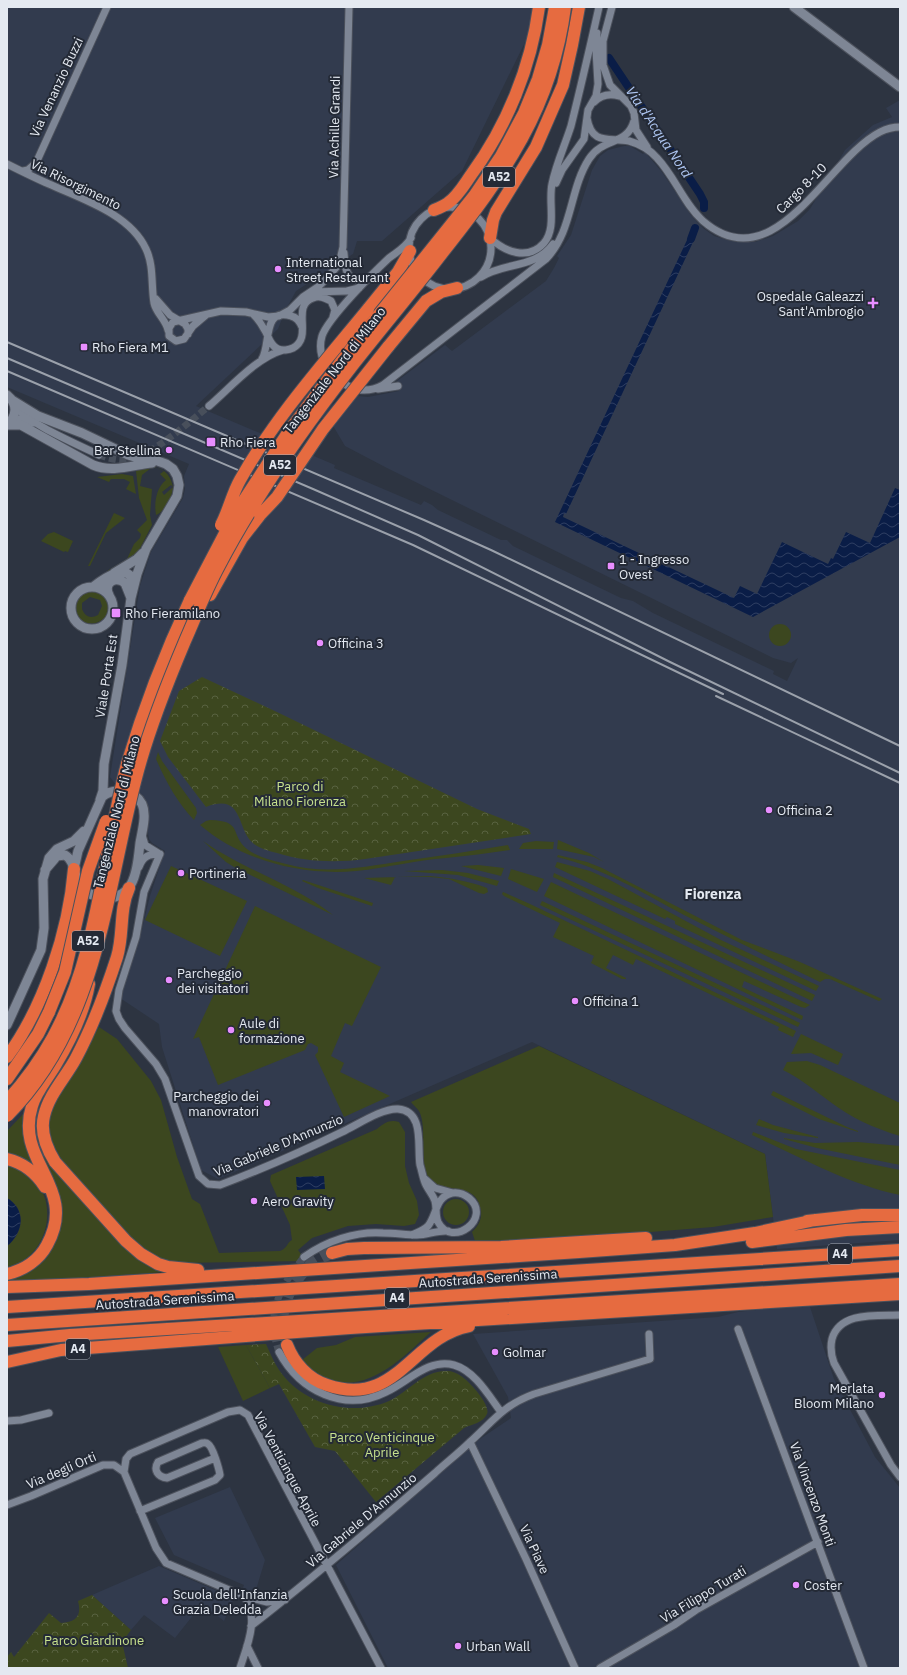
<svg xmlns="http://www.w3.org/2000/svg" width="907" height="1675" font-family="'IBM Plex Sans',sans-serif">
	<defs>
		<pattern id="park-crowns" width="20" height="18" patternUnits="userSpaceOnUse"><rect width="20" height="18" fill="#3c471f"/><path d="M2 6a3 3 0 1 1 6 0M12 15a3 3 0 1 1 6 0" fill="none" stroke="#586240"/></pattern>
		<pattern id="water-waves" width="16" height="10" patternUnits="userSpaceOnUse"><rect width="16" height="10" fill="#0a1d47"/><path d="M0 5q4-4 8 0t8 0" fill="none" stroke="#2e3e62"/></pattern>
	</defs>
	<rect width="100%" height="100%" fill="#2d3441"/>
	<path fill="#323b4e" d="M7 7H533L529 34 462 171 382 241H357L353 254 296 291 285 311 278 329 196 406 335 465 334 468 421 505 424 501 432 505 438 510 501 540H507L513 546 621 598 633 601 653 613 774 671 773 674 787 681 798 658 791 663 773 658 387 468 345 446 332 424 318 415 346 395 355 399 358 396 368 397 399 391 397 381 445 345 452 351 546 281 554 268 559 258 557 256 571 235 592 170 600 156 608 150 624 146H630L643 154 645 152 662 172 691 215 703 228 714 236 731 241 755 242 773 236 798 221 810 209 845 150 873 125 892 117 886 108 900 100V1240L777 1249 765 1154 532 1042 218 1179 201 1170 162 1047 159 1024 120 998 141 933 150 896 165 851 152 843 149 839 148 832V808L142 796 131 788 116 785 110 777 140 586 151 552 183 498 185 489 184 476 189 464 7 387Z
		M809 1304 834 1379 875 1457 900 1488V1668H388L336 1565 477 1441 511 1418 508 1397 473 1334 718 1317 738 1312Z
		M230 1487 265 1560 255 1593 243 1588 244 1585 174 1555 155 1518Z
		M159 1566 234 1598 224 1621 202 1604 175 1638 144 1615 131 1630 92 1595Z"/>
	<path fill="#3c471f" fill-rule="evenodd" d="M146 467C161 466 170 472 173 487L171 485 162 492 164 495 173 487C173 495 164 513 156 515 154 503 156 488 166 480L160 474 164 471 157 468H151L142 475 140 486 152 489 150 515 152 525 137 554 108 573 107 571 127 559 134 544 140 538 141 534 137 530 147 520 139 498 136 471Z
		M122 474 133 476 136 494 126 489 130 482 124 479H111L109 482 97 477Z
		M114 513 125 518 106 533 90 566H88Z
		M54 532 73 541 68 552 65 551 64 552 41 541 48 534Z
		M90 591C101 591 111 599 108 611 107 616 103 620 98 622 77 631 65 598 90 591ZM90 597 100 600 102 606 98 615C91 619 85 617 82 609V603Z
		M769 635a11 11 0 1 1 22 0a11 11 0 1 1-22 0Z
		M158 752 162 761 196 808 197 813 194 820C177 802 166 782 156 759Z
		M210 820C244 821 229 834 247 849 257 857 274 861 286 864 325 875 364 867 403 861 438 856 473 851 508 845L510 850C488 853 467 856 446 858 416 860 386 868 356 871 302 876 242 861 200 825L206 821Z
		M558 840 589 853 604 862 594 857 557 849Z
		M203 841C244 870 294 884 333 915L234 867 226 862Z
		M536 841 554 842 553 849H519L523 843Z
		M558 855 587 862 602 868 742 940 800 962 882 999 879 1001 830 979H825L820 982C775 960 729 938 684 915 643 893 603 868 557 857Z
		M557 862 590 871 608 879 721 940 819 986 816 991 675 924V921L667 917 665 919 555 867Z
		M478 865 504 868 501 876 461 866Z
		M171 866 247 901 220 956 145 920Z
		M511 869 544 879 537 892 508 879Z
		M442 870 468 873 499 881 497 886 458 875 404 871Z
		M554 873 815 995 812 1001 553 877Z
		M430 876C450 878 469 881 487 888L488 892 484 894 479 893 449 879 430 877H395L391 885 364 878Z
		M303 880 373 903 372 906 318 888 302 881Z
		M551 882 810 1005 805 1008 801 1007 744 981 742 987 803 1016 802 1020 544 896Z
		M503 892 530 904 796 1031 793 1037 778 1030 779 1027 636 959 633 965 613 955 606 968 626 978V979H622L591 963 594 956 553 937 560 923 504 896 502 894Z
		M542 901 800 1023 798 1027 540 905Z
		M255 906 381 967 352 1026 345 1023 331 1056 344 1063 340 1072 390 1096 344 1117 315 1055 318 1052V1047L311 1043 308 1044 305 1050 218 1085 199 1037 193 1039Z
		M99 1027 117 1039 151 1081 161 1100 177 1157 192 1199 200 1204 219 1253 280 1251C288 1248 287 1242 292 1240L290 1225 270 1181 271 1175 377 1129C384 1123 390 1119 399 1122L405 1132V1166L409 1183 417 1201 419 1215 415 1224 404 1226 376 1224 348 1226 312 1238 298 1250 306 1261 178 1263 162 1259 145 1251 129 1236 63 1162 50 1139 48 1128V1117L56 1099Z
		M801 1034 843 1054 838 1065 811 1053 791 1054Z
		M539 1046 765 1154 773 1217 713 1227 538 1241 476 1244 472 1232C478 1226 482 1220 481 1211 477 1178 443 1198 429 1178 418 1163 428 1128 419 1111 417 1108 413 1105 411 1102Z
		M807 1061 820 1065 900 1103V1136C874 1128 851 1118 829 1101 814 1090 800 1078 783 1070L787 1062Z
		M773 1091 847 1127 858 1131V1132L819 1119 771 1095Z
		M45 1100 47 1155 165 1272 7 1283V1281C25 1276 41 1268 51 1251 62 1233 65 1210 58 1190 47 1159 20 1132 45 1100Z
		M27 1110 34 1166 33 1180C39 1186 44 1193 46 1202 52 1230 36 1261 7 1267V1246C24 1233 27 1209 7 1198V1131Z
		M759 1119 773 1125 818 1137V1138L784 1133 756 1125Z
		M753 1132 796 1149 900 1170V1195C848 1184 800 1157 752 1135Z
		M784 1138 815 1143 858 1142 900 1146V1165L817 1148 784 1139Z
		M443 1212a13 13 0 1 1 26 0a13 13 0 1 1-26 0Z
		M431 1332C403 1357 370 1393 328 1380 318 1377 309 1367 302 1360L317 1348 336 1345 355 1337Z
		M246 1345 270 1388 243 1401 218 1347Z"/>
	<path fill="url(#park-crowns)" d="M202 677 279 713 477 809 529 829 531 834 365 859C335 863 306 862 277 853 269 851 261 849 254 844 236 831 245 792 206 807L168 757 160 741 179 691Z
		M266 1344C271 1355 275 1365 282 1374 306 1405 352 1417 389 1401 408 1392 424 1370 447 1371 452 1371 457 1373 461 1376 469 1381 491 1405 487 1414 483 1423 472 1424 464 1428L376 1502 335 1451 315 1447 279 1384 270 1388 246 1345Z
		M92 1595 131 1630 122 1642 128 1668H7V1657L11 1652 14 1657 49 1613 61 1623C76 1622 82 1616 78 1601Z"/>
	<path fill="url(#water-waves)" d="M691 239 694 240 566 514 564 513 563 517 734 598 740 586 757 594 782 542 828 564 831 558 833 559 846 532 870 543 895 488 900 490V537L753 617 555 522 687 240 690 241Z
		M324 1176 325 1189 297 1190 296 1177Z
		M7 1198C27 1210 23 1233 7 1246Z"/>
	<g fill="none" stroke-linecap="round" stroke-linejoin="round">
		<path stroke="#0a1d47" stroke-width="8" d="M609 58 700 194 704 202V208
			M691 239 695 228"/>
		<path stroke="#484f5b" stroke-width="7" stroke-dasharray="7 3.5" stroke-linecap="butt" d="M99 455C108 458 117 461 126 460 151 457 189 422 209 406
			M279 1352C265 1313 280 1287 304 1257"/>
		<path stroke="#484f5b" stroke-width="12" stroke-dasharray="12 6" stroke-linecap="butt" d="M283 1333C277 1300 301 1263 332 1253"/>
		<defs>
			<path id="street" d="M612 7 603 41V65L610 85 631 106 634 113 636 130 647 147
				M594 102C601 95 609 93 619 96
				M587 118C592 146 609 137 629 141 640 144 650 150 657 158 675 177 684 204 703 221 775 283 827 159 880 132 886 129 893 127 900 127
				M7 164C21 171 35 178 49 184 82 199 130 214 146 249 154 266 151 285 154 303 156 313 166 320 168 330
				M23 171 28 170 36 163 107 7
				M556 183 562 170 584 139 588 110 596 96 598 84 596 50 597 33
				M409 248a41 41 0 1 1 82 0a41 41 0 1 1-82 0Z
				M411 238C405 248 398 251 389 258 374 272 328 318 322 336 316 357 330 377 348 386 360 392 372 391 383 385L546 259C573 231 569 190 589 159 603 137 627 146 634 121
				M490 238C505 252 528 261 544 243 557 228 548 202 552 184 556 164 565 145 571 126 581 86 590 47 599 7
				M344 253C345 265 345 278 358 281L367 278
				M481 277C504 262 535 269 553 244
				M312 292 347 291 359 288
				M156 299 170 315 185 324 188 329V334
				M253 314C257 318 261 323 264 329 269 336 269 345 278 349 282 351 289 350 293 348 314 337 290 306 313 298 319 295 325 298 331 301L335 310 333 317
				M206 315 193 326 184 339 176 341 169 336V328L173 322 221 311 246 312 268 317 279 316 290 310 303 297 318 287 328 277 339 264 343 247 349 7
				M262 359C271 345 262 307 291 316 296 317 300 322 302 327
				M378 389 398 386
				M14 405C28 424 77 444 99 455
				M209 406C230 388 257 357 283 350
				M12 421 18 419 34 423
				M142 835 145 845 158 853
				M160 854 144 892 136 937 119 990 116 1011 119 1019 125 1028 156 1064 165 1079 199 1176 208 1184 220 1185C260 1170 303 1151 342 1132 357 1125 382 1108 398 1109 425 1111 417 1147 420 1165 422 1171 423 1179 426 1185 429 1191 433 1195 435 1201 437 1208 435 1215 438 1222 452 1249 493 1218 469 1198 464 1194 458 1192 452 1193 435 1197 437 1215 428 1226 423 1231 418 1232 412 1235
				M139 867C143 856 149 854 160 854
				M425 1179 435 1188 453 1193
				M304 1257C326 1241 356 1231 383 1233 395 1233 406 1235 417 1235 428 1235 437 1230 448 1231
				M900 1315C878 1316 840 1311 832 1339 830 1348 831 1355 834 1363L891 1465 900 1477
				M738 1329 864 1668
				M279 1352C300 1391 344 1413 386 1392 408 1382 428 1358 454 1365 475 1371 489 1396 501 1412
				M7 1421 21 1420 49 1413
				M470 1442 526 1559 575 1668
				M7 1505 31 1496 103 1465H114L124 1472
				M140 1511 215 1480 220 1475C219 1469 213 1447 208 1444 206 1442 204 1443 202 1443L158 1462C153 1470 158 1477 167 1478L215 1458
				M285 1600 267 1602 243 1596 166 1563 156 1548 124 1472 126 1459 130 1454 228 1412 240 1410 248 1415 381 1668
				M251 1626C314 1577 375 1525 435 1473 447 1462 460 1452 471 1441 494 1420 504 1405 534 1394L650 1359 649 1334
				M247 1646 258 1668
				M240 1668C247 1646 260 1617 244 1596
				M600 1668 674 1625 696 1610 818 1542"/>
			<path id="secondary" d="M794 7 900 87
				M7 395C18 404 17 416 7 425
				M12 400 38 416 82 433 128 455 138 458 155 460 166 464 173 469 177 476 179 485 177 496 146 549 137 574 131 598 122 665 104 764 103 791 100 800
				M7 425H21L93 465C112 473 133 465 152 463
				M114 573 137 559 143 553
				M71 608a21 21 0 1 1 42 0a21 21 0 1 1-42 0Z
				M93 587C104 578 130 560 134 585
				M109 595C103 583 115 575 125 583L131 598
				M45 870 57 856 65 855C80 864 69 889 96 896 135 906 137 870 140 843 142 831 147 815 142 804 135 790 113 787 102 797L78 851 74 869
				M7 1025 41 950 44 928 43 879 49 858 57 849 74 841 84 831"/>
			<path id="highway" d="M434 210C439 208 444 206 448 203 458 196 464 185 471 175 507 126 531 67 539 7
				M490 238 493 220 496 212 536 147 563 85 572 45 579 7
				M368 309 398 272 410 251
				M388 347 426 301 441 292 457 288
				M210 595 242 538 260 515
				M127 764C144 707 165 653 190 600
				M129 888C119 910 124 934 117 957 106 991 93 1026 76 1058 66 1077 49 1094 44 1116 40 1132 47 1149 55 1162L126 1241 141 1254 158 1264 168 1267 198 1270
				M7 1057C44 1007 69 931 74 869
				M7 1079 38 1034 49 1012
				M7 1159C24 1163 36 1173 45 1187
				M807 1221 862 1215H900
				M752 1242 846 1230 900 1227
				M332 1253 347 1249 364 1248 501 1247 646 1238
				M7 1274C24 1270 39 1260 47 1245 79 1187 14 1162 32 1106 36 1091 48 1078 56 1064 71 1039 84 1013 89 984
				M7 1287 89 1284 579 1252 675 1245 755 1233 815 1220
				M7 1307 900 1250
				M7 1325 900 1266
				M7 1341 70 1335 900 1284
				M287 1345C294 1363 308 1379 327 1385 397 1409 411 1337 469 1326
				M7 1362 61 1350 350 1328 900 1294"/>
		</defs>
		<use href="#street" stroke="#4c515c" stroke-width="9"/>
		<use href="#secondary" stroke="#4c515c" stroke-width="11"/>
		<use href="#highway" stroke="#4c515c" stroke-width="14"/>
		<use href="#street" stroke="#7e8695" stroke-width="7"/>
		<use href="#secondary" stroke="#7e8695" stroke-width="9"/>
		<use href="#highway" stroke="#e66b40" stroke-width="12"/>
		<path stroke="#9ba1ab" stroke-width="2" d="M7 342 424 520 491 550 900 746
			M7 358 313 489 418 535 670 662 900 773
			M7 371 413 545 723 694
			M716 696 900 783"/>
		<defs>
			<path id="highway-bridge" d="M260 515 277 497 323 429 388 347
				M221 525C229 510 232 494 240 480 275 418 323 364 368 309
				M190 600 235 514 289 431 340 363 474 196 501 156 524 113 538 79 548 45 555 7
				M49 1012 65 972 88 871 106 821
				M7 1101C25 1081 40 1061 53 1037 98 955 103 853 127 764
				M7 1116C98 1025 105 896 136 778 148 731 166 686 185 641 196 616 206 590 219 566 256 495 303 429 352 366 382 328 413 291 443 252 504 175 552 108 565 7"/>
		</defs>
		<use href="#highway-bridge" stroke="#4c515c" stroke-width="14" stroke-linecap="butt"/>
		<use href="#highway-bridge" stroke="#e66b40" stroke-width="12"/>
	</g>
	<g fill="#e88eff" stroke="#242a36" stroke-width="1.5">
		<circle cx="278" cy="269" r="4"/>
		<path d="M871 297h4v4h4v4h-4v4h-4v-4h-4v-4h4z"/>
		<rect x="80" y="343" width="8" height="8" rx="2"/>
		<rect x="206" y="437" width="10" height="10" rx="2"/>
		<circle cx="169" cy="450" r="4"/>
		<rect x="607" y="562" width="8" height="8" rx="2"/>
		<rect x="111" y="608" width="10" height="10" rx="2"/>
		<circle cx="320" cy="643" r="4"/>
		<circle cx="769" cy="810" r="4"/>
		<circle cx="181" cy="873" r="4"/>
		<circle cx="169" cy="980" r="4"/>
		<circle cx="575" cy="1001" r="4"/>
		<circle cx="231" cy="1030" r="4"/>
		<circle cx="267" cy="1103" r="4"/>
		<circle cx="254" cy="1201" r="4"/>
		<circle cx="495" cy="1352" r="4"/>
		<circle cx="882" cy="1395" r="4"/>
		<circle cx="796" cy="1585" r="4"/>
		<circle cx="165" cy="1601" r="4"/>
		<circle cx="458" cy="1646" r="4"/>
	</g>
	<g text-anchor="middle" stroke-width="4" stroke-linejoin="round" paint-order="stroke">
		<g fill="#242a36" stroke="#aab0b9" stroke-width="1">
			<rect x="483" y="167" width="32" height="20" rx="3"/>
			<rect x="264" y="455" width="32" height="20" rx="3"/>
			<rect x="72" y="931" width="32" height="20" rx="3"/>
			<rect x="828" y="1244" width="24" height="20" rx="3"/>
			<rect x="385" y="1288" width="24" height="20" rx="3"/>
			<rect x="66" y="1339" width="24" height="20" rx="3"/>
		</g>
		<g font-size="12" font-weight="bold" fill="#e4e9f1">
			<text x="499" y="181">A52</text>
			<text x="280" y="469">A52</text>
			<text x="88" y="945">A52</text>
			<text x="840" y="1258">A4</text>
			<text x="397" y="1302">A4</text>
			<text x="78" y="1353">A4</text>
		</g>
		<g font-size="13" fill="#e4e9f1" stroke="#242a36">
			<text transform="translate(56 87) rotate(-65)" y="5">Via Venanzio Buzzi</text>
			<text transform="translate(334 127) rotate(-89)" y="5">Via Achille Grandi</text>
			<text transform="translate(76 184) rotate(26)" y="5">Via Risorgimento</text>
			<text transform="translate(801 188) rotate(-45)" y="5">Cargo 8-10</text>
			<text transform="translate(334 370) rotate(-52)" y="5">Tangenziale Nord di Milano</text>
			<text transform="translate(106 676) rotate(-81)" y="5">Viale Porta Est</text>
			<text transform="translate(116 812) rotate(-76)" y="5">Tangenziale Nord di Milano</text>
			<text transform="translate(278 1145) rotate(-23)" y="5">Via Gabriele D'Annunzio</text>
			<text transform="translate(488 1278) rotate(-4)" y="5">Autostrada Serenissima</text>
			<text transform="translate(165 1300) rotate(-4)" y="5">Autostrada Serenissima</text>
			<text transform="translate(288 1469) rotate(62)" y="5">Via Venticinque Aprile</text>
			<text transform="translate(61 1470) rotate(-23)" y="5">Via degli Orti</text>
			<text transform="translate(813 1494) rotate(70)" y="5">Via Vincenzo Monti</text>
			<text transform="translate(361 1520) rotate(-40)" y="5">Via Gabriele D'Annunzio</text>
			<text transform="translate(535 1549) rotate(65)" y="5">Via Piave</text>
			<text transform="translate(703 1594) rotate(-31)" y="5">Via Filippo Turati</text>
		</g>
		<g font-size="13" fill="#e4e9f1" stroke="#242a36" text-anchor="start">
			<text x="286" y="267">International<tspan x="286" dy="15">Street Restaurant</tspan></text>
			<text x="864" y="301" text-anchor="end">Ospedale Galeazzi<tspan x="864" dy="15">Sant'Ambrogio</tspan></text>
			<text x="92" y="352">Rho Fiera M1</text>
			<text x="220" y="447">Rho Fiera</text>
			<text x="161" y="455" text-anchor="end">Bar Stellina</text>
			<text x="619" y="564">1 - Ingresso<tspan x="619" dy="15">Ovest</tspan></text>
			<text x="125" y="618">Rho Fieramilano</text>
			<text x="328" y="648">Officina 3</text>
			<text x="777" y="815">Officina 2</text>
			<text x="189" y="878">Portineria</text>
			<text x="177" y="978">Parcheggio<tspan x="177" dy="15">dei visitatori</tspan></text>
			<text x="583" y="1006">Officina 1</text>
			<text x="239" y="1028">Aule di<tspan x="239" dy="15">formazione</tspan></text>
			<text x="259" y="1101" text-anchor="end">Parcheggio dei<tspan x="259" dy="15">manovratori</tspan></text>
			<text x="262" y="1206">Aero Gravity</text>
			<text x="503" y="1357">Golmar</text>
			<text x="874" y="1393" text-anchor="end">Merlata<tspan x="874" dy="15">Bloom Milano</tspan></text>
			<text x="804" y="1590">Coster</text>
			<text x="173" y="1599">Scuola dell'Infanzia<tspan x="173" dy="15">Grazia Deledda</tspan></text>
			<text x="466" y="1651">Urban Wall</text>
		</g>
		<g font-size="13" fill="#c7e18d" stroke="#242a36">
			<text x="300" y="791">Parco di<tspan x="300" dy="15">Milano Fiorenza</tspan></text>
			<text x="382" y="1442">Parco Venticinque<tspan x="382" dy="15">Aprile</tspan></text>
			<text x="94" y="1645">Parco Giardinone</text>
		</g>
		<g font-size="14" font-style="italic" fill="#aec6f2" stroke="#242a36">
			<text transform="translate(659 132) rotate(56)" y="5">Via d'Acqua Nord</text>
		</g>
		<g font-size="14" font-weight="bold" fill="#e4e9f1" stroke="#242a36">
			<text x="713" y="899">Fiorenza</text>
		</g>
	</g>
	<rect width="907" height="1675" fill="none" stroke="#e4e9f1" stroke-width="16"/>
</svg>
